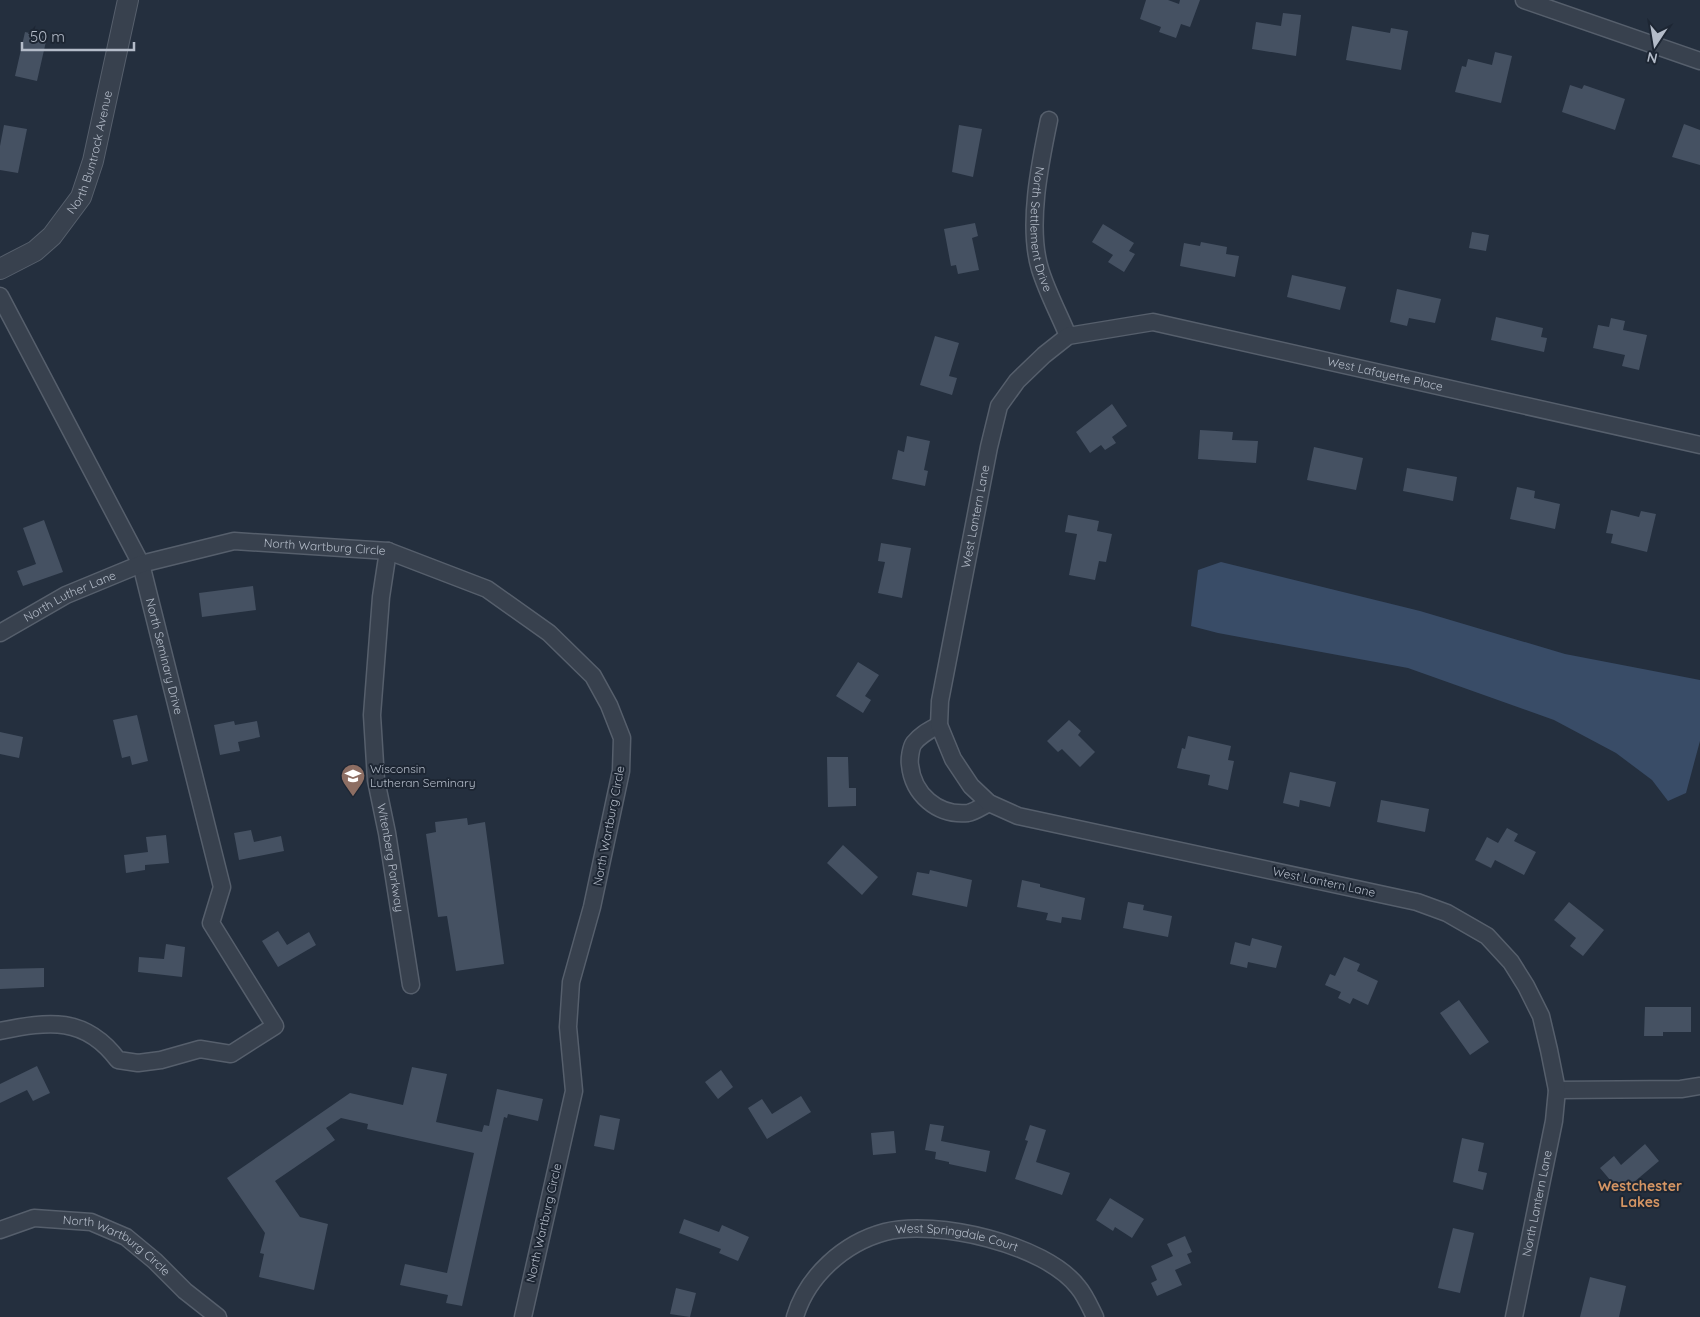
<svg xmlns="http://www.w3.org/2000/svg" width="1700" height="1317" font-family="Quicksand,sans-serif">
	<rect width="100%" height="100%" fill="#242f3e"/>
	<path fill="#394c67" d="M1221 562 1420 611 1565 654 1700 680V741L1686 793 1668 801 1652 780 1616 753 1554 720 1408 668 1218 633 1191 626 1198 570Z"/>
	<path fill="#455162" d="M1146 0H1168L1179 4 1180 0H1200L1190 27 1181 24 1176 38 1159 32 1161 27 1140 19Z
		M1283 13 1301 15 1296 56 1252 49 1256 22 1281 26Z
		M1352 26 1390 33 1391 28 1408 31 1401 70 1346 60Z
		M25 32 47 37 37 81 15 76Z
		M1495 52 1512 56 1501 103 1455 92 1462 66 1466 67 1468 59 1492 65Z
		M1570 85 1582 89 1584 85 1625 99 1615 130 1562 112Z
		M1684 124 1700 130V165L1672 157Z
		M4 125 27 129 18 173 0 170V146Z
		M959 125 982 129 973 177 952 172Z
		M975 223 978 236 972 238 979 270 958 274 956 265 951 266 944 229Z
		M1103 224 1134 243 1129 251 1135 254 1124 272 1108 262 1113 255 1092 242Z
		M1472 232 1489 235 1486 251 1469 248Z
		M1201 242 1227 247 1226 254 1239 256 1235 277 1180 266 1184 243 1200 246Z
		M1292 275 1346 287 1340 310 1287 297Z
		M1397 289 1441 299 1435 323 1409 318 1407 326 1390 322Z
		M1496 317 1543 328 1541 337 1547 338 1544 352 1491 340Z
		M1611 318 1625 321 1623 330 1647 335 1639 370 1622 366 1625 355 1593 348 1598 325 1609 327Z
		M935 336 959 343 949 376 957 378 952 395 920 385Z
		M1112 404 1127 426 1112 437 1116 443 1105 450 1101 445 1090 453 1076 432Z
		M1200 430 1233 432 1232 440 1258 441 1256 463 1198 459Z
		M907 436 930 441 924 470 928 471 925 486 892 479 898 450 904 452Z
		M1314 447 1363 458 1356 490 1307 480Z
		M1407 468 1457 477 1453 501 1403 491Z
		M1517 487 1535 491 1534 498 1560 504 1555 529 1510 519Z
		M1611 510 1639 517 1641 511 1656 514 1647 552 1611 543 1613 534 1606 533Z
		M1068 515 1099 521 1097 531 1112 534 1106 562 1099 561 1095 580 1069 575 1077 534 1065 532Z
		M44 520 63 572 23 586 17 571 36 564 23 528Z
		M881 543 911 548 902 598 878 593 885 562 878 561Z
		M253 586 256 610 202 617 199 593Z
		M858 662 879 675 865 696 871 700 863 713 836 696Z
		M137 715 148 761 132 765 130 756 122 758 113 720Z
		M1069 720 1081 731 1078 735 1095 752 1080 767 1062 749 1058 752 1047 741Z
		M234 721 235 725 257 721 260 737 238 742 240 751 220 755 214 725Z
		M0 732 23 737 19 758 0 754Z
		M1188 736 1231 746 1228 760 1234 761 1228 790 1208 785 1210 775 1177 768 1182 748 1185 749Z
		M827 757H848L849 788H856V806L828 807Z
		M1290 772 1336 782 1330 807 1300 800 1299 807 1283 803Z
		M1381 800 1429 809 1425 832 1377 822Z
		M467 818 468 825 485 822 504 964 456 971 447 916 438 917 426 834 436 832 435 822Z
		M1507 828 1518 834 1514 841 1536 852 1524 875 1495 860 1491 868 1475 860 1487 837 1498 843Z
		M251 830 254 842 281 836 284 851 239 860 234 833Z
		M166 835 169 863 145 865V870L126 873 124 855 148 852 146 837Z
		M843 845 878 877 862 895 827 863Z
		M930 870 972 880 967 907 912 895 917 872 929 874Z
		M1022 880 1040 884V887L1085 898 1081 920 1062 917 1061 923 1046 920 1048 913 1017 907Z
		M1128 902 1144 905 1143 910 1172 916 1168 937 1123 928Z
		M1569 902 1604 930 1583 956 1570 946 1576 938 1554 920Z
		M278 931 287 945 309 932 316 945 278 967 262 941Z
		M1252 938 1282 946 1276 968 1248 962 1247 968 1230 964 1235 942 1250 946Z
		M166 944 185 947 182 977 138 972 139 957 164 959Z
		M1344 957 1360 964 1357 971 1378 981 1368 1005 1353 998 1350 1004 1338 998 1341 992 1325 985 1330 974 1335 976Z
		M44 968V987L0 989V969Z
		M1459 1000 1489 1042 1470 1055 1440 1013Z
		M1645 1007H1691V1032H1663V1036H1644Z
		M37 1066 50 1093 33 1101 27 1090 0 1103V1084Z
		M412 1067 447 1074 436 1122 482 1132 484 1125 489 1126 497 1089 543 1099 538 1121 508 1114 507 1118 504 1117 462 1306 446 1303 448 1295 400 1285 405 1264 447 1273 474 1153 367 1129 368 1124 341 1118 326 1128 335 1140 275 1181 300 1217 328 1224 314 1290 259 1277 264 1254 260 1253 265 1233 227 1178 350 1093 403 1105Z
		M721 1070 733 1087 718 1099 705 1082Z
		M801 1096 811 1112 767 1139 748 1108 762 1099 772 1114Z
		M600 1115 620 1119 614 1150 594 1146Z
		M930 1124 944 1126 941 1141 990 1151 986 1172 949 1164V1162L935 1159 936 1152 925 1150Z
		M1030 1125 1046 1130 1036 1162 1070 1173 1062 1195 1015 1179 1028 1141 1025 1140Z
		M894 1131 896 1153 873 1155 871 1133Z
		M1462 1138 1484 1143 1478 1171 1487 1173 1483 1190 1453 1182Z
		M1645 1144 1659 1161 1621 1193 1600 1168 1614 1156 1621 1165Z
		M1110 1198 1144 1219 1132 1238 1115 1227 1113 1231 1096 1220Z
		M684 1219 719 1232 722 1225 749 1237 738 1261 719 1253 721 1249 679 1233Z
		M1453 1228 1474 1233 1460 1293 1438 1288Z
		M1185 1236 1192 1252 1187 1254 1191 1263 1175 1270 1182 1285 1157 1296 1151 1283 1157 1280 1151 1266 1173 1256 1167 1244Z
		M1590 1277 1626 1286 1619 1317H1580Z
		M676 1288 696 1293 690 1317 670 1314Z"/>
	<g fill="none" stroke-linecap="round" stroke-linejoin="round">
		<defs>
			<g id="minor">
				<path d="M1524 0 1700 61"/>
				<path id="s1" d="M1049 120C1040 163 1027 226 1040 269 1047 292 1059 314 1068 336"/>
				<path id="s2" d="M0 296 141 564 222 887 211 923 275 1026 231 1054 200 1049 161 1060 138 1063 118 1060C85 1016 49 1021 0 1031"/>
				<path id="s3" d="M388 551 381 597 372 715 376 780 387 833 411 985"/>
				<path id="s4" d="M0 633 66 595 141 564 234 541 388 551 487 589 549 633 593 676 609 705 622 738 621 771 592 907 571 982 568 1027 574 1091 523 1317"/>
				<path d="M939 725C930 730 921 734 914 743 911 747 909 759 910 765 913 794 937 816 968 813 974 812 983 806 989 803"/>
				<path d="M1557 1090 1681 1089 1700 1086"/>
				<path id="s5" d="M0 1230 34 1218 91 1222 126 1237 155 1261 185 1291 218 1317"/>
				<path id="s6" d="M795 1317C807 1276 844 1243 885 1232 936 1219 1045 1244 1078 1287 1085 1295 1090 1307 1095 1317"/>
				<path id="s7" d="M1514 1317 1554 1121 1557 1090 1549 1050 1541 1016 1526 986 1511 962 1487 936 1447 913 1417 902 1018 816 989 803 971 786 953 759 939 725 940 701 989 447 999 406 1017 381 1044 355 1068 336 1153 322 1700 445"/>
			</g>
			<g id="tertiary">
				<path id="s8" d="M0 269 35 251 52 236 81 197 93 161 128 0"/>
			</g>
		</defs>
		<use href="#minor" stroke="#565f6c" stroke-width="19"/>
		<use href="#tertiary" stroke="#565f6c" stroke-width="22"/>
		<use href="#minor" stroke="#38414e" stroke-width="16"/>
		<use href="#tertiary" stroke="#38414e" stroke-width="20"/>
	</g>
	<defs>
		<symbol id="university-pin" viewBox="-11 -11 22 30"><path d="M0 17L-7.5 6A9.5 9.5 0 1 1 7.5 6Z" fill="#8d6e63" stroke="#1d2633"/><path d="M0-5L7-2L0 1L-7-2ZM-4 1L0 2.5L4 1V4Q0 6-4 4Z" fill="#fff"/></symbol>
	</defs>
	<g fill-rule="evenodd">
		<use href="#university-pin" x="339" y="762" width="28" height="38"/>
	</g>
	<g text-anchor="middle" stroke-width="4" stroke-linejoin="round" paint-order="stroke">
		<g font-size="12" fill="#b4bcc9" stroke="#1d2633">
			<text dy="4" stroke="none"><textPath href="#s8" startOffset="156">North Buntrock Avenue</textPath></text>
			<text dy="4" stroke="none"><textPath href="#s1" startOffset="111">North Settlement Drive</textPath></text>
			<text dy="4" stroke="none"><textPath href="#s7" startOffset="1764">West Lafayette Place</textPath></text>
			<text dy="4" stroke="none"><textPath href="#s7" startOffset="1228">West Lantern Lane</textPath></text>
			<text dy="4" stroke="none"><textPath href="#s4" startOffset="344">North Wartburg Circle</textPath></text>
			<text dy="4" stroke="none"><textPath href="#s4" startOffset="79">North Luther Lane</textPath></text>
			<text dy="4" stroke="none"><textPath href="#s2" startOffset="398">North Seminary Drive</textPath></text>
			<text transform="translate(609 826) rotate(-79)" y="4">North Wartburg Circle</text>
			<text dy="4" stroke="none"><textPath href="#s3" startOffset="309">Witenberg Parkway</textPath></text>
			<text transform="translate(1324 882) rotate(12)" y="4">West Lantern Lane</text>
			<text dy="4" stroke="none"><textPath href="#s7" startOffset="116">North Lantern Lane</textPath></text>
			<text transform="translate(544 1223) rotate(-77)" y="4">North Wartburg Circle</text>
			<text dy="4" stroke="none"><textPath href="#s6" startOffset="202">West Springdale Court</textPath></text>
			<text dy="4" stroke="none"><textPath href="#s5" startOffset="126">North Wartburg Circle</textPath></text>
		</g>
		<g font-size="12" fill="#b4bcc9" stroke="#1d2633" text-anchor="start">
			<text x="370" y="773">Wisconsin<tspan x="370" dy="14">Lutheran Seminary</tspan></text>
		</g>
		<g font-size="14" font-weight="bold" fill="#d59563" stroke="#1d2633">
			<text x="1640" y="1191">Westchester<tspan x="1640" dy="16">Lakes</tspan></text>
		</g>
	</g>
	<g transform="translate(1655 45) rotate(192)" stroke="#1d2633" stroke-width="4" paint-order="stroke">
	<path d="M0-4L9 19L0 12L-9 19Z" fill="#b4bcc9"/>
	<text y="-8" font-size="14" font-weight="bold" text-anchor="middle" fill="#b4bcc9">N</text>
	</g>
	<path d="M22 42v8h112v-8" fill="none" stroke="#b4bcc9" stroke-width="2.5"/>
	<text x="30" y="42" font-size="15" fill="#b4bcc9" stroke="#1d2633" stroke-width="4" paint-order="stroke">50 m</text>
</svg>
